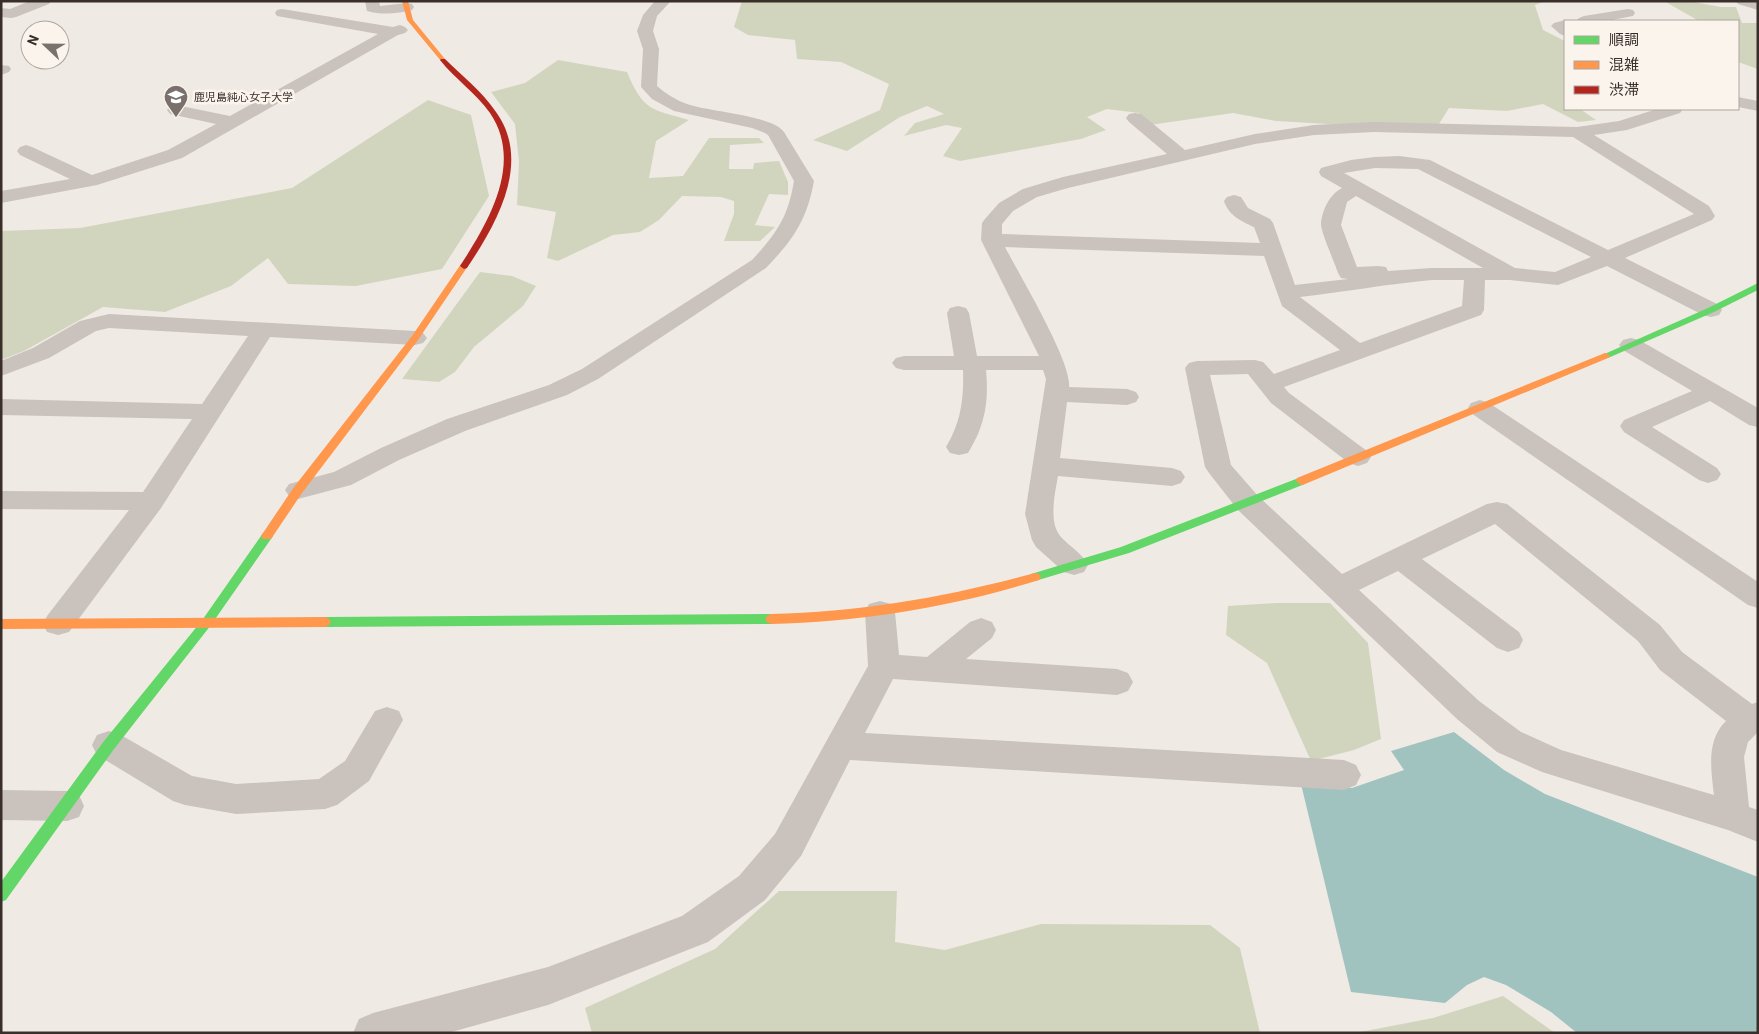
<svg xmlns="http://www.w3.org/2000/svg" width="1759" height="1034" font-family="Barlow,'Noto Sans JP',sans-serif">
	<rect width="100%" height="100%" fill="#f0eae4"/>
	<path fill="#d2d5be" d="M742 1H1546L1535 5 1543 30 1565 41V109H1580L1596 120 1578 122 1543 104 1507 111 1449 108 1439 124H1328L1276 121 1233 113 1150 125 1139 113 1107 109 1087 117 1106 130 1081 139 960 161 943 156 962 128 946 125 904 136 915 123 944 114 927 106 900 117 847 151 813 140 880 110 889 84 841 62 797 59 795 40 748 35 734 27Z
		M1664 1H1688L1721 7H1736L1742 23H1758V69L1738 62V21H1699Z
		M558 60 627 72C643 110 650 109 689 120L656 141 649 178 683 176 709 138H759L764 143 730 145 729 169H753L754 163 779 161 788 182V195L769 194 755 225 775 227 760 241H724L734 214V201L721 197 682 196 659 220 640 232 613 235 558 261 547 258 556 212 517 205 519 162 515 124 491 92 525 83Z
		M428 100 471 115 489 196 442 269 356 286 288 284 268 258 231 286 165 312 103 307 24 351 1 360V231L80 228 292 188Z
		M480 272 512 276 536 286 523 306 474 347 455 372 439 382 402 379Z
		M1276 603H1330L1368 643 1381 739 1354 750 1311 761 1267 663 1226 635 1228 606Z
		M779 891H897L895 942 945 950 1041 924 1210 925 1240 948 1260 1033H592L585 1008 715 949Z
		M1503 996 1555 1033H1355L1433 1018Z"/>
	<path fill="#a0c3c0" d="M1454 732 1504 770 1545 794 1758 877V1033H1577L1551 1012 1506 985 1484 977 1467 985 1445 1003 1351 992 1301 784 1352 788 1404 770 1391 751Z"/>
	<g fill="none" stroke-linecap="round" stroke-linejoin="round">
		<path fill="#c9c2bd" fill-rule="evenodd" d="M30 1H51L49 4 16 17 11 18 1 17V8L10 9Z
			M365 1H379L380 6 407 3 412 4 414 7 412 10C397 14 382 15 367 11Z
			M655 1H671L657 16 653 31 659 49 657 86C666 94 676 100 687 104 709 112 772 115 784 132L814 181C807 220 793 240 766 268L598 379 567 395 465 431 399 460 351 485 298 499 289 496 285 490 289 484 334 472 381 448 447 419 549 385 582 369 752 260C777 233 788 217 794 181L768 135 765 133 752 128 674 111 652 99 641 87 643 49 637 31 643 15Z
			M1736 1H1758V10L1738 4Z
			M282 9 393 27 400 25 405 27 408 30 405 33 398 35 182 158 97 185 1 203V191L70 179 20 155 17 151 20 147 26 145 32 147 92 175 168 150 216 124 170 114 167 110 170 106 176 105 230 116 378 34 277 16 275 13 277 10Z
			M1628 9 1633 10 1635 13 1633 16 1607 21H1576L1579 18 1584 16Z
			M1565 20 1568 21H1565V36L1560 34 1551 26 1554 23Z
			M1 65 9 66 11 69 9 72 1 75Z
			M1738 97 1758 101V111L1738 107Z
			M1657 109H1683L1680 113 1627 130 1594 135 1709 206 1715 216 1712 220 1625 258 1719 305 1722 310 1719 315 1711 317 1703 315 1607 266 1558 285 1510 280H1485L1484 310 1481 315 1284 387 1289 393 1367 451 1371 457 1367 463 1358 466 1349 463 1271 403 1248 374 1210 375 1231 465 1258 496 1342 574 1487 504 1497 502 1507 504 1660 625 1682 652 1752 704 1758 702V732L1748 742 1744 757 1749 807 1758 810V842L1728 830 1542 772 1497 752 1457 719 1238 510 1209 473 1205 467 1185 368 1189 363 1197 361 1255 360 1263 362 1274 374 1340 350 1282 306 1264 256 1005 247C1019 274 1072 362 1069 387L1127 389 1136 392 1139 397 1136 402 1127 405 1067 402 1060 458 1172 468 1181 471 1185 477 1181 483 1172 486 1058 476C1055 493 1048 523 1061 537 1070 547 1082 553 1088 565L1084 572 1074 575 1064 572 1036 547 1032 540 1025 514 1046 379 1043 370H986C989 402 985 426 968 453L959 455 950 453 946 447C961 422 964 399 963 370H904L896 368 892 363 896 358 904 356H954L947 313 950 308 958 306 966 308 969 313 977 356H1039L981 240 982 223 985 219 999 203 1023 189 1063 177 1167 154 1129 122 1126 118 1129 114 1135 113 1141 114 1185 150 1255 134 1314 125 1374 122 1577 127 1619 121ZM1374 132 1573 137 1694 214 1608 250 1430 160 1399 156 1375 157 1351 160 1321 168 1319 172 1321 176 1342 188C1330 194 1322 210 1321 224 1321 233 1335 263 1338 273L1341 278 1348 279 1295 285 1273 223 1270 219 1248 208 1241 197 1234 195 1227 197 1224 201C1229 216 1241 221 1254 227L1260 243 1002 234V224L1013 211 1037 197 1068 188 1255 144 1314 135ZM1375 168 1418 169 1591 257 1555 272 1515 268 1344 173ZM1356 196 1483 268H1432L1388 271 1386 267 1378 266 1357 267 1341 225 1347 202ZM1432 280H1464L1462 306 1360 343 1300 297C1344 292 1387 284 1432 280ZM1495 524 1638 641 1660 670 1726 721C1706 740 1711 770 1714 795L1561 750 1521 732 1479 701 1359 590 1398 571 1497 648 1508 652 1519 648 1523 640 1519 632 1422 559Z
			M109 314 415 331 423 333 427 338 423 343 415 345 270 337 161 508 69 632 58 635 47 632 43 624 47 616 129 510 1 509V491L143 492 192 419 1 415V399L202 404 248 336 109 328 96 331 49 358 1 376V361L33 348 80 321Z
			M1631 338 1639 340 1758 408V427L1749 425 1710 401 1652 427 1717 468 1721 474 1717 480 1708 483 1699 480 1624 432 1620 426 1624 420 1692 391 1623 350 1619 345 1623 340Z
			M1480 400 1489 403 1758 582V608L1748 605 1471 413 1468 408 1471 403Z
			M880 601 891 604 895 612 899 655 927 657 970 622 981 618 992 622 996 630 992 638 966 659 1117 669 1128 673 1133 682 1128 691 1117 695 893 679 865 733 1344 760 1356 765 1361 775 1356 785 1344 790 850 760 801 856 765 900 708 942 548 1005 448 1033H353L359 1019 373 1013 548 967 682 916 739 876 775 834 868 666 865 612 869 604Z
			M387 707 399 711 403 720 369 781 337 805 325 809 236 814 185 805 173 801 97 755 92 745 97 735 109 731 121 735 192 776 236 784 319 779 345 761 375 711Z
			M1 790 67 791 79 795 84 806 79 817 67 821 1 820Z"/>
		<path fill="#63d668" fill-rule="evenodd" d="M1758 283V290L1714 312 1608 358H1602L1600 356 1708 308Z
			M1301 477 1305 478 1306 481 1305 484 1129 553 1035 581 1031 580 1029 577 1031 574 1121 547Z
			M267 532 271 533 273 536 271 539 211 625 114 749 6 900 1 902V882L104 741 203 619 263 533Z
			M771 614 775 616 777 619 775 622 771 624 325 627 321 625 319 622 321 619 325 617Z"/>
		<path fill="#ff974d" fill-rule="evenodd" d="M402 1H408L413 20 445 59V61H441L407 20Z
			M464 263 468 266 418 340 302 493 271 539H263L261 536 263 533 294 487 412 336 461 264Z
			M1605 353 1608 354 1610 356 1608 358 1305 484 1301 485 1296 481 1297 478Z
			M1035 573 1039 574 1041 577 1039 580C952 607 862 622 771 624L767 622 765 619 767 616 771 614C861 612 948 597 1035 573Z
			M325 617 329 619 331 622 329 625 325 627 1 629V619Z"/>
		<path fill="#b3261e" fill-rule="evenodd" d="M441 59H445C462 76 482 91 496 112 532 162 497 223 467 268L464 269 460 266C488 223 524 163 490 113 476 93 455 79 440 60Z"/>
	</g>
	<defs>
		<symbol id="university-pin" viewBox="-11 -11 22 30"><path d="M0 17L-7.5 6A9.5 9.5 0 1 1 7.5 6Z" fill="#7a706c" stroke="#fbf4ed"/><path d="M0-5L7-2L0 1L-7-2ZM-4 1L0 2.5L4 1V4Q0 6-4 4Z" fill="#fff"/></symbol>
	</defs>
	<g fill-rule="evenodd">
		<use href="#university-pin" x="162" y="83" width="28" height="38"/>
	</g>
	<g text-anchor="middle" stroke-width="5" stroke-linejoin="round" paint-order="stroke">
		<g font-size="11" fill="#3a2e2b" stroke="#fbf4ed" text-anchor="start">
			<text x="194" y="101">鹿児島純心女子大学</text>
		</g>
	</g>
	<rect width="1759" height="1034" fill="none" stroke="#3a2e2b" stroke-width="5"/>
	<rect x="1564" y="20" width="175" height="90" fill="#fbf4ed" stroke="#aea59f"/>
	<rect x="1574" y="36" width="25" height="8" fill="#63d668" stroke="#aea59f"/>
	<text x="1609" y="45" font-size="15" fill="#3a2e2b">順調</text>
	<rect x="1574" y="61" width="25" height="8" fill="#ff974d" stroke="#aea59f"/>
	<text x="1609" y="70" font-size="15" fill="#3a2e2b">混雑</text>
	<rect x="1574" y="86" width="25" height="8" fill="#b3261e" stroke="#aea59f"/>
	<text x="1609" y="95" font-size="15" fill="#3a2e2b">渋滞</text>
	<g transform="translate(45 45) rotate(292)"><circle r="24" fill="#fbf4ed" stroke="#aea59f"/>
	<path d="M0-4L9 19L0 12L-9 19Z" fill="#7a706c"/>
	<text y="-8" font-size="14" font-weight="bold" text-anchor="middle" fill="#3a2e2b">N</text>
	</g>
</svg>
